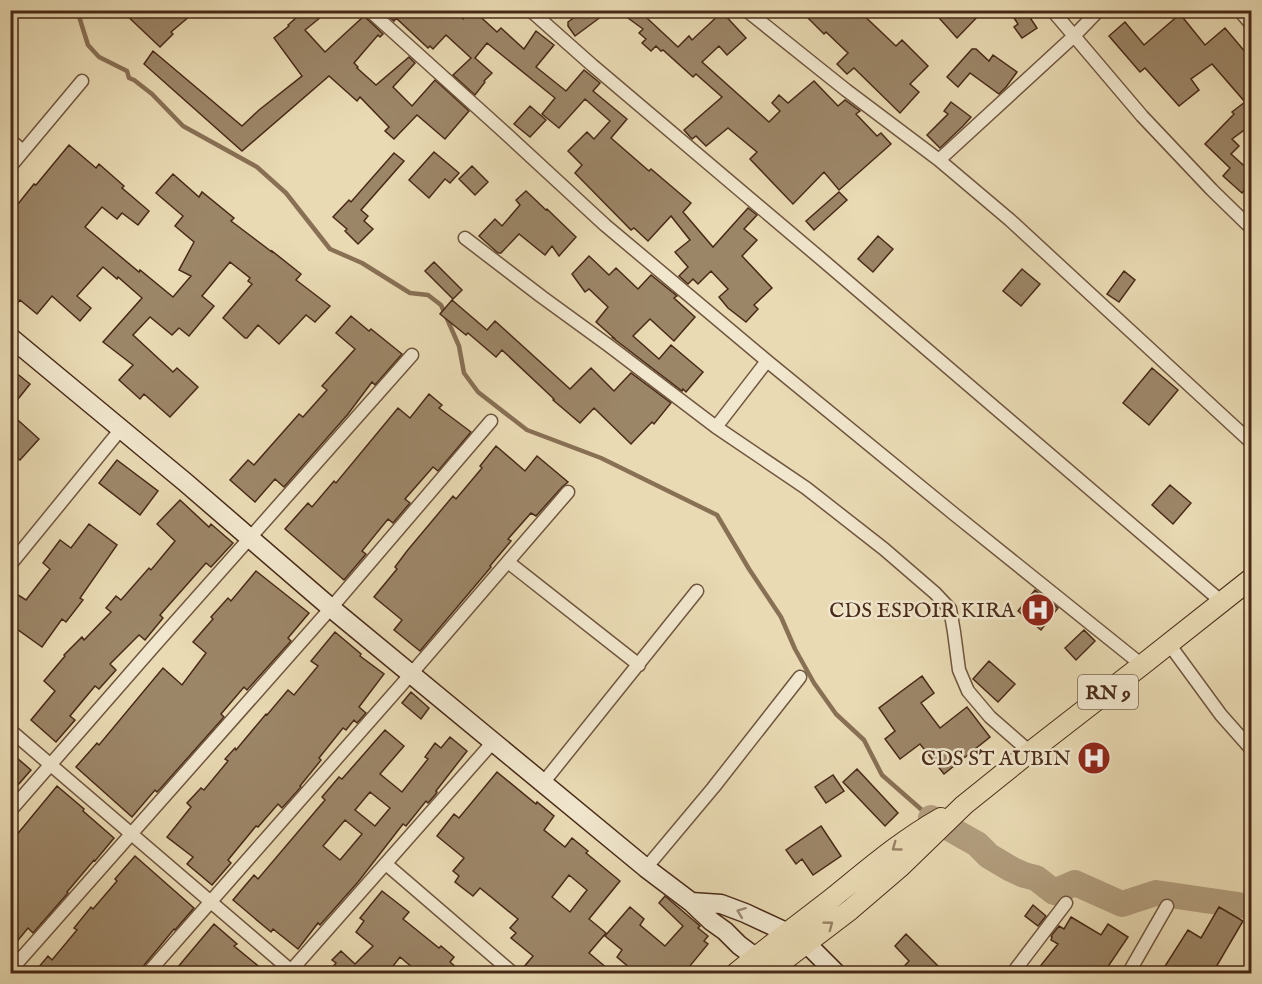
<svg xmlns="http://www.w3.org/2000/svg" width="1262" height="984" font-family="'IM FELL English',serif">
	<rect width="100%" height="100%" fill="#e9dab3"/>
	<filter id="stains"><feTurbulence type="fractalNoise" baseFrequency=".00333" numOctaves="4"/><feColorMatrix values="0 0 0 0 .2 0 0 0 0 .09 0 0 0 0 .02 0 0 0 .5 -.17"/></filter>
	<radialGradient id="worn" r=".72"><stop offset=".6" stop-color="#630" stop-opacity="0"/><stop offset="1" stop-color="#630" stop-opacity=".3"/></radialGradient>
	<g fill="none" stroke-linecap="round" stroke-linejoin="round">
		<path stroke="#887055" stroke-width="4.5" d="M77 10 88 45 99 57 127 71 129 78 134 80 152 94 183 126 257 167 286 193 330 249 362 263 410 293 428 295 441 305 459 346 464 373 478 392 527 430 601 458 717 515 749 569 781 617 795 649 814 683 836 714 864 740 882 775 931 818"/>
		<path stroke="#b29e7e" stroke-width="26" d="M931 818 977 844 989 856 1011 869 1024 875 1036 878 1054 892 1075 883 1122 904 1156 893 1252 907"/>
	</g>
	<path fill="#9c8668" stroke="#482a17" stroke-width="1.5" fill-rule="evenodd" d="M121 10H197L171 32 173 34 160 47Z
		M305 10H315L321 17 305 30 325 52 364 16 383 34 380 37 378 35 354 63 358 67 357 68 376 85 409 57 415 63 393 87 412 106 435 80 469 111 445 139 417 115 394 139 385 131 389 127 360 97 357 101 329 76 242 151 144 64 153 51 242 126 259 110 302 76 274 38 289 26 288 25Z
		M382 10H454L463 19 471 10H473L497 32 501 28 524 49 536 31 554 45 536 67 566 91 584 70 600 83 593 91 627 119 611 138 649 171 651 169 691 203 683 212 713 247 748 208 757 215 744 229 757 240 742 256 772 288 754 305 758 309 746 322 728 308 719 297 728 289 711 271 698 284 693 279 688 284 679 276 688 267 675 252 690 240 671 216 648 241 634 228 631 230 575 173 582 165 568 151 587 132 594 139 610 121 585 99 559 128 542 114 555 98 487 43 475 58 492 73 484 81 485 82 475 95 453 75 471 58 446 35 433 49 430 46 428 48 396 18 394 21Z
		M584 10H610L575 36 568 26V22Z
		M617 10H636L648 19 678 47 689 36 692 40 722 12 746 38 727 55 719 46 702 62 769 122 780 111 772 103 779 95 788 103 814 81 838 106 845 100 860 111 856 114 877 136 881 133 891 144 839 190 824 172 793 204 750 159 757 152 728 128 706 146 696 136 692 139 684 130 722 97 696 74 693 77 663 50 661 51 656 46 651 51 642 43 646 39 639 33 643 29Z
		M800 10H858L896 46 902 40 928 66 910 84 919 92 900 113 854 68 847 74 837 64 848 53 826 32 824 34Z
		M932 10H984L957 38Z
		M1009 10H1025L1037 28 1022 38 1014 27 1018 24Z
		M1180 14 1205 45 1225 28 1246 53 1251 48V125L1232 139 1239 146 1231 154 1251 172V182L1242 193 1223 176 1230 168 1205 144 1234 114 1232 112 1245 102 1212 64 1191 79 1199 90 1179 106 1145 68 1140 72 1109 36 1125 22 1144 45Z
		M972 49H976L989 61 993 55 1017 72 1006 87 999 94 970 73 958 87 947 77Z
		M951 102 971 117 963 126 940 148 927 135 948 114 944 111Z
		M530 106 546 120 530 137 514 124Z
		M69 145 96 168 99 164 124 186 122 188 149 211 138 225 122 213 117 219 102 207 85 227 139 272 140 270 173 297 191 276 179 270 194 242 175 226 183 216 156 193 173 174 199 197 202 192 234 218 231 221 272 252V251L301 274 296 280 330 306 315 322 306 315 279 344 258 325 247 338H245L223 318 252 284 248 281 250 278 230 262 202 296 214 306 189 336 179 328 172 335 150 317 133 335 173 372 177 368 198 387 170 417 144 394 140 399 119 380 133 365 103 342 142 298 118 277 117 279 103 267 77 296 91 308 80 321 52 296 37 314 20 300 10 312V214L34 184 36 185Z
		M434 152 459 173 450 183 445 179 429 198 409 180Z
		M394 153 404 161 361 210 368 216 364 221 373 229 358 244 345 231 347 229 333 217 349 200 351 202Z
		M472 166 488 182 475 195 459 179Z
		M526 191 546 210 547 209 576 237 559 256 552 246 545 255 519 234 501 253H498L479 236 495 219 502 226 520 205 516 200Z
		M839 192 847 200 814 230 806 221Z
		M878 236 893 249 873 272 858 259Z
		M589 256 609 275 616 268 638 289 651 275 677 296 674 298 695 317 674 341 650 319 633 336 659 359 671 345 703 372 686 392 683 389 682 391 613 338H614L596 322 608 307 589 289 585 292 572 274Z
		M434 262 462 290 453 299 425 271Z
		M1022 269 1040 284 1021 306 1003 291Z
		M1124 271 1135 280 1119 302 1107 294Z
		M452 300 487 330 495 321 570 389 591 368 614 391 631 373 671 403 654 424 652 422 631 444 594 408 580 423 553 400 554 399 502 350 496 357 468 333 466 335 440 314Z
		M351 316 369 331 371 329 402 354 375 385 372 382 348 414 284 487 275 479 255 502 230 480 248 460 254 465 299 414 303 417 327 390 322 386 355 349 336 333Z
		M10 368 30 384 10 409Z
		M1152 368 1178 390 1149 425 1123 403Z
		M429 394 442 405 439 408 471 432 438 471 433 467 405 499 410 503 393 523 388 519 362 551 366 554 344 580 285 529 308 503 312 507 334 481 336 483 398 408 410 418Z
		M10 413 39 439 20 460 10 452Z
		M496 446 525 471 537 456 568 482 562 487 536 516 531 513 508 539 511 541 490 566 491 567 420 651 394 630 402 620 374 597 397 569 395 567 407 551 453 496 456 499 482 468 480 466Z
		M117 460 158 491 140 515 99 483Z
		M1170 485 1191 503 1173 524 1152 505Z
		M180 500 209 527 211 524 233 543 211 567 206 563 160 615 163 618 145 640 139 635 110 664 116 670 99 689 95 686 70 716 75 720 56 742 31 720 55 691 44 681 65 656 64 655 82 637 84 640 111 612 106 608 116 596 121 600 149 568 151 570 175 541 157 524Z
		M89 524 117 545 80 598 83 600 66 622 62 619 42 647 10 624V599L15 593 26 600 50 569 43 563 60 540 71 548Z
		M256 571 309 613 288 638 291 641 247 690 244 687 221 714 224 717 160 789 157 792 155 790 132 817 76 767 97 743 99 745 163 668 182 685 206 653 193 642 213 619 211 617 228 598 231 601Z
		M1035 590 1058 608 1041 630 1018 611Z
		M1084 630 1095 641 1076 660 1065 648Z
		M335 632 361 654 360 656 384 674 359 707 366 713 357 723 354 720 346 730 343 728 319 758 321 760 300 786 301 787 282 808 278 804 258 827 256 826 228 860 231 863 212 885 187 864 193 857 167 837 191 807 187 803 201 788 204 790 228 761 225 759 235 748 236 750 266 714 267 715 288 690 294 695 318 666 311 661Z
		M989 661 1015 684 998 702 973 679Z
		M922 676 934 693 921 703 940 728 967 707 990 737 944 774 920 744 900 759 885 739 895 731 879 708Z
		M411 692 429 708 421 719 402 703Z
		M385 730 404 746 380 774 402 792 428 759 425 757 435 743 441 748 450 737 467 751 436 791 437 792 435 795 428 803 426 801 406 826 403 824 358 882 320 925 318 923 298 949 273 929 271 932 233 900 254 875 258 879 325 800 322 797 339 777 342 779ZM370 792 390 808 375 826 355 810ZM345 820 362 834 340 860 323 846Z
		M10 752 31 770 10 794Z
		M857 769 898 813 885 826 843 782Z
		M497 772 536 804 537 802 554 816 544 830 565 847 572 838 588 851 586 853 620 881 589 919 606 933 589 953 614 974H559L552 968 547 974H530L523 968 533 956 511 938 516 933 510 928 518 919 480 888 473 896 455 882 459 876 453 871 464 858 437 836 454 814 459 818ZM569 875 587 890 570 912 552 897Z
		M833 775 844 791 826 803 815 787Z
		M57 786 84 809 83 811 114 838 95 861 94 860 67 892 68 893 33 933 28 928 10 950V843Z
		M821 826 841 856 813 875 802 859 796 864 786 850Z
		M135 856 194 908 175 930 174 929 141 969 139 974H33L48 956 52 960 77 930 74 928 91 907 93 909 117 881 115 879Z
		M382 891 409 912 403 919 439 948 441 946 454 957 450 962 464 974H420L400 957 387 974H327L336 963 332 960 341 951 355 964 373 946 356 932 364 921 360 918Z
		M665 896 700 926 698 928 708 936 704 941 708 944 685 972 680 967 675 974H637L617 957 622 950 605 936 630 907 644 919 640 925 665 946 683 926 659 903Z
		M1033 905 1046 916 1038 926 1025 916Z
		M1219 907 1243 921 1212 974H1160L1188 930 1201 938Z
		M1071 917 1101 935 1108 924 1128 937 1103 974H1034L1058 944 1051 940 1052 937 1051 936 1059 926 1064 929Z
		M214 924 237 944 234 946 268 974H172Z
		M906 934 946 974H897L909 961 895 946Z"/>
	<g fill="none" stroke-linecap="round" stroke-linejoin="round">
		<defs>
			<path id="street" d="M369 10 502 130 605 225 767 361 954 514 1142 665
				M530 10 592 65 826 263 1222 602
				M746 10 846 90 939 160 1010 220 1252 443
				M1052 10 1142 116 1212 190 1252 229
				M1239 10 1252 25
				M10 140 23 151
				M939 160 1073 37 1099 10
				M10 167 82 81
				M465 238 542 297 608 345 716 427 806 488 884 549 935 593 950 609 954 632 959 670 968 691 990 717 1030 752
				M716 427 767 361
				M508 562 639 665
				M10 565 121 429
				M1169 644 1221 715 1252 750
				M10 730 295 974
				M543 783 697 591
				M10 811 154 646 412 355
				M386 864 514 974
				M646 868 713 788 800 677
				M10 971 331 608 491 421
				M147 974 411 674 568 492
				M288 974 493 742
				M1012 974 1066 903
				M1128 974 1167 906"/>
			<path id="secondary" d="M10 337 185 482 331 608 646 868 691 902 711 921 725 931 739 945 755 957 790 974
				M691 902 721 904 745 913 788 933 806 943 837 974"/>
			<path id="primary" d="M735 974C766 948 798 925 830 900 866 871 900 841 941 818
				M766 974 850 910 899 868 964 805 1030 752 1142 665 1252 578"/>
		</defs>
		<use href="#street" stroke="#70563e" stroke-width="15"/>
		<use href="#secondary" stroke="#482a17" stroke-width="21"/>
		<use href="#primary" stroke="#482a17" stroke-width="22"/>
		<use href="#street" stroke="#f1e7ce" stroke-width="12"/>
		<use href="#secondary" stroke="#f1e7ce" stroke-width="18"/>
		<use href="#primary" stroke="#e9dab3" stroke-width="20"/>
	</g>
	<defs><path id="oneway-chevron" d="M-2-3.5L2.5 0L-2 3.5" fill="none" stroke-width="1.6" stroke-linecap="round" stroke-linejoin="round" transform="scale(1.5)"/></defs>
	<g stroke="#988265">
		<use href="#oneway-chevron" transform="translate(896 847) rotate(144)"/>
		<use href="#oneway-chevron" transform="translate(829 925) rotate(-37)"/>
	</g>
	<use stroke="#9c8872" href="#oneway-chevron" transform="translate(741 912) rotate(-159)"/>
	<defs>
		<symbol id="hospital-disc" viewBox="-11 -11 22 22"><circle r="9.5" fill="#8f2418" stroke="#f1e7ce"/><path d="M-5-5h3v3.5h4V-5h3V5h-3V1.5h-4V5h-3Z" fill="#fff"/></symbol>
	</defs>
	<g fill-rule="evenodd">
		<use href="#hospital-disc" x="1019" y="591" width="38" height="38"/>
		<use href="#hospital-disc" x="1075" y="739" width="38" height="38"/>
	</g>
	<g text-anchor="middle" stroke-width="5" stroke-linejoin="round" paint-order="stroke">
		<rect fill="#f1e7ce" stroke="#7b634e" stroke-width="1.5" x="1078" y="675" width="60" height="34" rx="4.5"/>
		<g font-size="20" font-weight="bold" fill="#482a17">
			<text x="1108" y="699">RN 9</text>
		</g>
		<g font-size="21" fill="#482a17" stroke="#f1e7ce" text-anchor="end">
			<text x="1015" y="617">CDS ESPOIR KIRA</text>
			<text x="1071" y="765">CDS ST AUBIN</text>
		</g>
	</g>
	<rect width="1262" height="984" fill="none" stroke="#e9dab3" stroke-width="36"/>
	<rect x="12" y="12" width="1238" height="960" fill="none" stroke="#482a17" stroke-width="3"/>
	<rect x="18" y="18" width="1226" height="948" fill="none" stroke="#482a17" stroke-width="1.5"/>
	<rect width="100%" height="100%" filter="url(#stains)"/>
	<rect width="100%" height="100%" fill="url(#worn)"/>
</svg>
